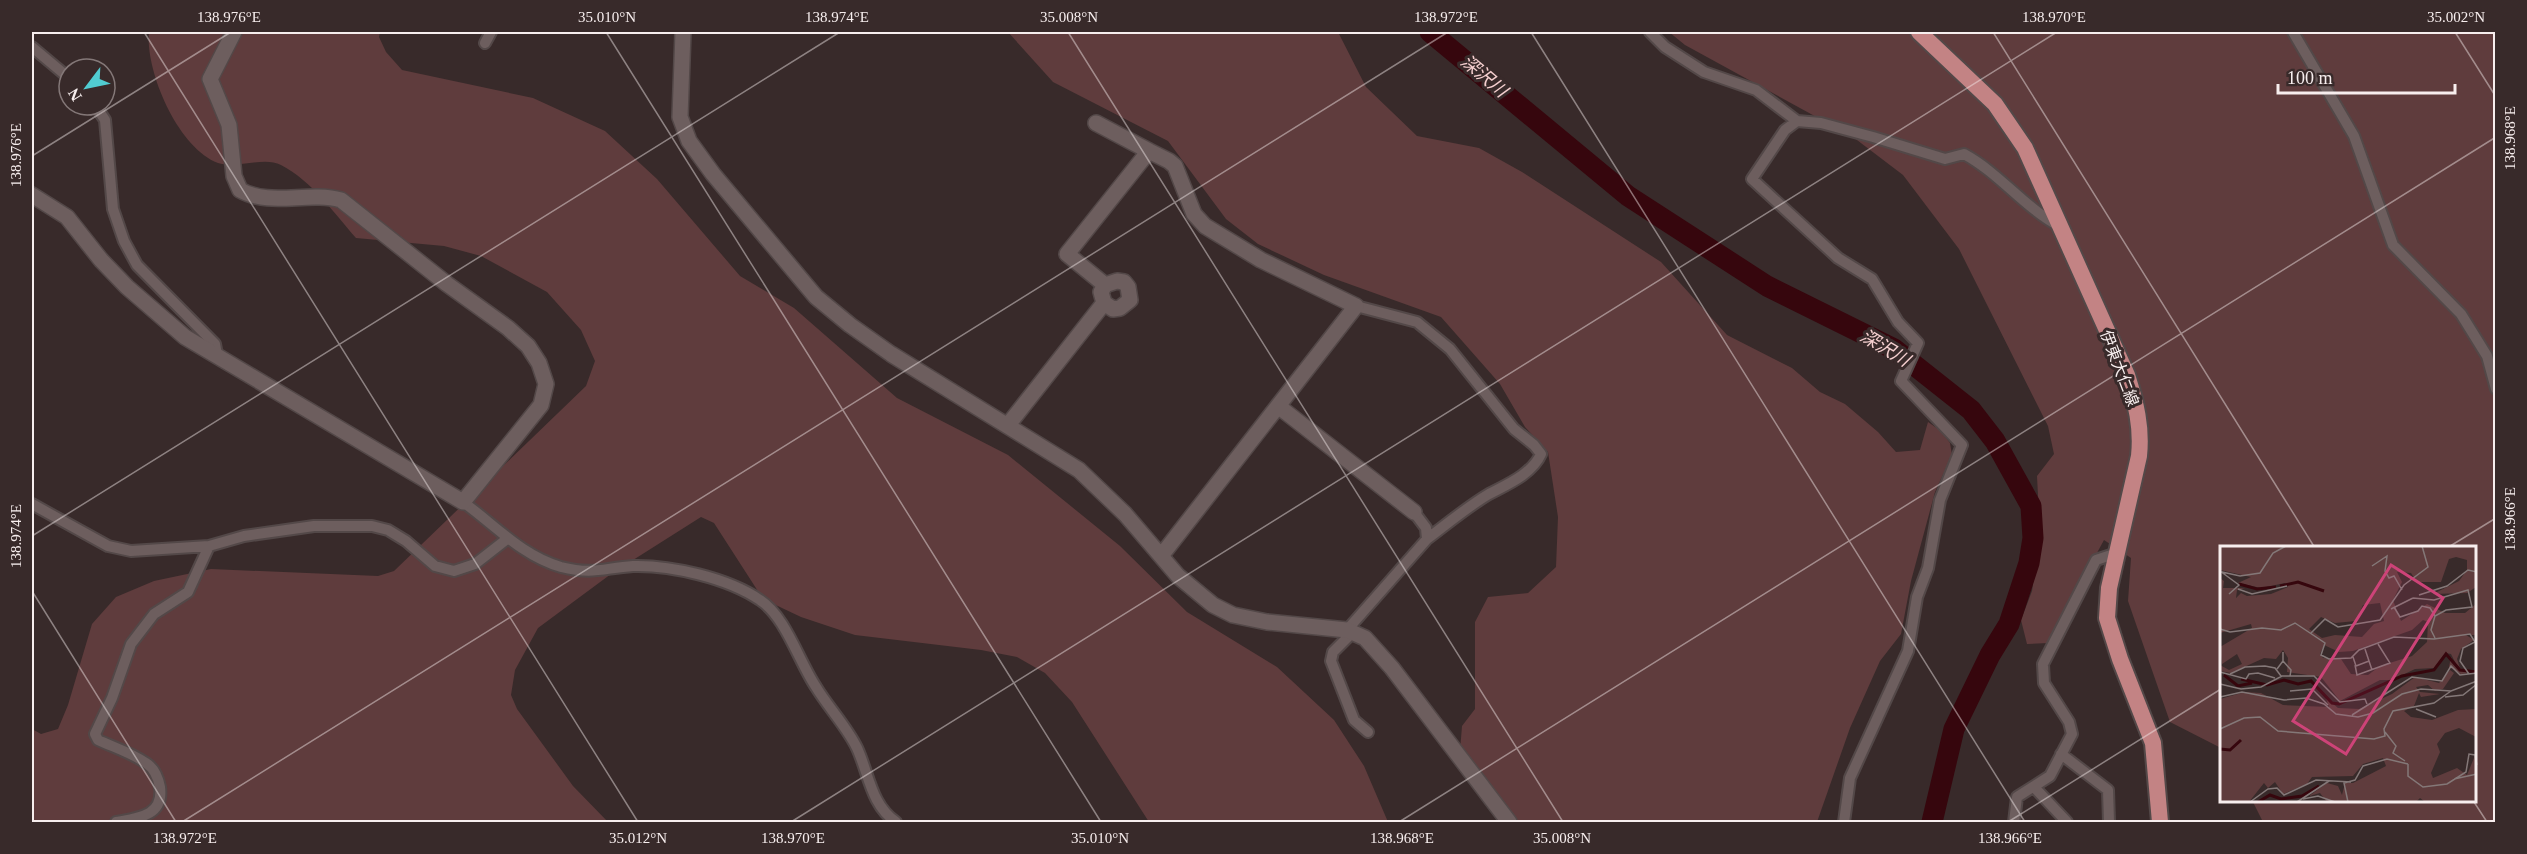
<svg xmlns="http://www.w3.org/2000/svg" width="2527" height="854" font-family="'Times New Roman','Noto Sans JP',serif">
	<rect width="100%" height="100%" fill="#382a2a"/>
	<path fill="#5f3c3d" d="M149 32H380L379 37 386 52 402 70 533 98 605 131 657 179 740 276 794 308 897 398 1008 455 1120 546 1187 612 1277 667 1334 720 1364 766 1388 822H1149L1072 702 1045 673 1017 657 981 650 855 635 801 617 763 599 714 523 701 517 611 574 538 628 515 670 511 695 517 709 573 786 608 822H32V729L41 734 58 729 68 705 92 624 116 597 154 581 211 569 378 576 394 571 586 386 595 361 581 330 547 292 481 256 444 246 356 238C334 213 312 181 281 165 264 156 237 169 218 163 178 148 145 71 149 32Z
		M1008 32H1338L1366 87 1417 136 1479 148 1522 172 1661 262 1727 335 1792 368 1820 392 1845 404 1878 432 1896 452 1920 450 1928 422 1941 431 1950 443 1952 455 1935 492 1911 581 1901 634 1880 661 1850 728 1817 822H1500L1460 751 1462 726 1475 709V622L1488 597 1528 593 1556 567 1558 517 1548 452 1525 427 1500 384 1441 317 1324 275 1258 244 1226 219 1168 141 1053 82Z
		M1669 32H2495V822H2263L2253 802H2474V548H2221V748L2170 722 2128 601 2131 558 2104 540 2048 643 2027 644 2021 620 2032 591 2040 534 2037 476 2054 454 2048 426 1959 249 1903 175 1853 137 1685 45Z"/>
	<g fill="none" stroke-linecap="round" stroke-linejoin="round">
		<path stroke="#36060d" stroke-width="21" d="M1430 32 1628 196 1767 286 1894 349 1971 410 1995 441 2031 506 2033 538 2029 563 2009 624 1990 655 1954 729 1932 822"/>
		<defs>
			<path id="street" d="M1650 32 1665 47 1704 72 1756 90 1797 121 1821 123 1873 137 1945 159 1964 154C1999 173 2024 207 2059 226
				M2293 32 2354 136 2393 245 2461 314 2487 356 2496 389
				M485 43 491 32
				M32 47 69 78
				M95 105 105 120 113 209 124 241 137 265 215 344 217 355
				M1797 121 1785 130 1752 179 1838 258 1872 279 1898 322 1918 343 1901 381 1962 445 1940 500 1928 568 1917 597 1908 651 1850 778 1844 822
				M1356 306 1417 322 1450 349 1514 429 1534 445 1541 454C1532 474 1508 484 1489 494 1467 507 1447 524 1427 539
				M463 502C495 525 522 556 561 567 594 575 603 568 633 566 671 565 728 578 760 600 786 617 799 662 816 687 828 707 847 727 857 748 869 774 871 805 896 822
				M32 504 108 546 131 551 209 546 244 536 314 526H372L388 530 406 541 435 566 454 571 475 564 507 539
				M1347 630 1427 539 1426 528 1414 512
				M1353 632 1333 652 1331 661 1354 720 1368 732
				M2061 754 2108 790 2109 822
				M2034 787 2067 822
				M116 822C138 818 164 816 160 787 158 777 154 768 146 763 132 753 113 747 98 740L95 734 112 698 131 644 154 614 188 592 209 546
				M2014 822 2017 797 2050 776 2072 734 2069 722 2044 683 2043 664 2096 560 2117 553"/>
			<path id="secondary" d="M683 32 680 117 689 141 713 174 816 297 850 325 891 354 1079 470 1125 514 1178 576 1213 605 1233 615 1267 622 1347 630 1365 638 1392 668 1509 822
				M1096 123 1149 151
				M32 195 67 217 101 260 127 287 185 337 463 502 541 405 546 384 539 363 528 346 508 328 447 284 341 200C308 191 270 207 240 190L234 176 229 125 210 79 234 32
				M1104 303 1113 309 1120 308 1130 300 1128 287 1124 282 1117 281 1105 285
				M1278 406 1414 512
				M1008 425 1104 303 1101 292 1105 285 1067 254 1149 151 1169 161 1175 166 1194 214 1205 226 1261 260 1356 306 1161 556"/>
			<path id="primary" d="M1919 32 1995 104 2025 148 2127 375C2136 403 2142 427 2139 456L2109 588 2107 618 2120 659 2153 743 2160 822"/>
		</defs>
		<use href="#street" stroke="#534848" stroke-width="14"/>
		<use href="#secondary" stroke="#534848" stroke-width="18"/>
		<use href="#primary" stroke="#534848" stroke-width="20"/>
		<use href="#street" stroke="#6d5e5e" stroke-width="10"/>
		<use href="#secondary" stroke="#6d5e5e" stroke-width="15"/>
		<use href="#primary" stroke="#c38384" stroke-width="16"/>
	</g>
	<path fill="none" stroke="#f7eeee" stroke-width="1.5" stroke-opacity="0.45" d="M144 32 638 822M606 32 1101 822M1068 32 1563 822M1531 32 2025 822M1993 32 2315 548M2455 32 2496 97M32 156 231 32M32 536 840 32M2447 548 2496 518M32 591 176 822M2474 802 2487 822M182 822 1448 32M791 822 2057 32M1399 822 2496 137M2008 822 2221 689"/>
	<g text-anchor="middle" stroke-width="6" stroke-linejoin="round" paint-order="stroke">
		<g font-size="16" fill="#f7eeee" stroke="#382a2a">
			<text transform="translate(2120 368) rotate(69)" y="6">伊東大仁線</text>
		</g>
		<g font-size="18" font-style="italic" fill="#f6d0d0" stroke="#382a2a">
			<text transform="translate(1484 76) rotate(40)" y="6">深沢川</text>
			<text transform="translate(1885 348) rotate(31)" y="6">深沢川</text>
		</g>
	</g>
	<g transform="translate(2220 546)">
		<rect width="256" height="256" fill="#382a2a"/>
		<path d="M0 0H256V41L247 47 213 48 239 35 247 24V14L236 11 229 13 221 36H197L191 27 177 26 182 36 173 54 181 75 207 58 225 67H245L256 58V89H246L254 94 241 103 237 113 240 122 248 127 241 128 229 121 231 111 238 123 245 126 238 122 231 108 226 107 214 122 195 123 172 134H160L120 155 101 131 67 126 68 112 63 104 56 113 44 112 11 127 0 125V119L9 124 22 118 17 108 2 118 0 101 32 82 31 78 0 87V32L4 35 3 42H25L17 44 16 52 21 47 27 50 51 48 68 41 65 37 41 42 18 37 31 31 0 24ZM160 57 164 75 154 78 142 91 115 89 102 92 89 83 101 71 115 77 136 75 143 59ZM203 74 208 76 207 96 192 110 160 120 148 129 131 128 121 113 103 112 100 108 104 99 119 106 133 105 192 84ZM230 124 234 127 223 143 215 145 208 139 196 141 200 146 220 148 201 151 199 147 194 160 184 165 191 171 212 174 238 164 256 163V191L239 182 225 187 217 198 220 206 211 227 213 232 237 222 247 229 256 207V252L253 256H205L200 252 196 256H107L100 247 89 250 107 237 118 240 122 249 125 237H133L166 220 163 212 143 218 133 230 92 231 87 238 63 248 55 236 48 242 44 237 29 256H0V153L25 146 41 147 63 159 109 161 106 152 118 162 139 163 172 148 195 131 219 137Z" fill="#5f3c3d" fill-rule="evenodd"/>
		<path fill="none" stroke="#36060d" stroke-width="3" d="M19 38 37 43 56 41M60 40 78 36 104 45M4 129 18 140 32 137M21 133 47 139 64 134 78 138 91 135 112 157 119 158 182 130 214 124 226 108 240 124 257 126M0 203 10 204 21 194M38 256 50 249 61 253 82 250 99 240"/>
		<path fill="none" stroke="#847878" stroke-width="1.5" d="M152 20 167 10 165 25 169 32 174 30 182 44M0 25 19 39 9 48M2 26 20 30 40 27 53 7 66 0M18 43 32 48 67 40M199 49 227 40 248 24 257 26M193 52 214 54 248 44 252 61 226 64 215 70 211 84 215 92M174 61 180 71 198 65 202 60 210 62 215 70M171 63 193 52M0 83 10 86 42 82 61 84 75 77 105 97 101 109 109 113 131 112 139 104 174 91 214 93 250 88 255 96 243 102 240 115 249 128M91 87 105 73 118 81 160 74 184 39 208 21 202 0M145 103 152 124M133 111 136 120 149 115M63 115 71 124 70 130M135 119 137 129 170 117 158 98M57 123 63 115V106M0 126 26 133 29 128 38 127 55 132M10 128 25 121 45 120 55 122 61 130M0 138 21 143 41 141 62 130H94L120 156 145 153 147 158M70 145 92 143 108 159M0 151 22 146 64 154 86 152 104 158 116 168 138 171 153 167 182 148 201 143 231 145 257 135M225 151 243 149 257 138M196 163 216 171M132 169 192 131 222 135 231 120 240 129 257 127M0 183 24 172 40 171 58 185 154 193 165 190 164 183 173 165 214 157 231 145M165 186 176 200 173 207 185 215M188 218V230L203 241 227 238 246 226 249 208 255 209 257 219M234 233 257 228M83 253 98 250 115 256M30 256 48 243 57 242 64 249 96 234 131 236M77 256 109 235M128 256 124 237 135 234 143 220 167 213 188 218"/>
		<path fill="#cd4378" fill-opacity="0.15" stroke="#cd4378" stroke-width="3" d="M171 19 223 52 126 208 73 175Z"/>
		<rect width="256" height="256" fill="none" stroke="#f7eeee" stroke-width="3"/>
	</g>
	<rect width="2527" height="854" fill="none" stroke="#382a2a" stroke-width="66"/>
	<g transform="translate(87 87) rotate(238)"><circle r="28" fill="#382a2a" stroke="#847878" stroke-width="1.5"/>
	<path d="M0-4.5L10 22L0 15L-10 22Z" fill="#51ccd1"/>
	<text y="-9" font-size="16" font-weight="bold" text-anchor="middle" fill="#f7eeee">N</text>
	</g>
	<path d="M2278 84v9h177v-9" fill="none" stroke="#f7eeee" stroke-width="3"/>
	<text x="2287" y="84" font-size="18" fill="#f7eeee" stroke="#382a2a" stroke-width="4.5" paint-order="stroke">100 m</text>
	<rect x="33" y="33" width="2461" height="788" fill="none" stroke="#f7eeee" stroke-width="2"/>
	<g font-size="15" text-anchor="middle" fill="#f7eeee">
		<text x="229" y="22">138.976°E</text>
		<text x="607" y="22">35.010°N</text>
		<text x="837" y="22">138.974°E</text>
		<text x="1069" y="22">35.008°N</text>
		<text x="1446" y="22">138.972°E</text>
		<text x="2054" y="22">138.970°E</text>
		<text x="2456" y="22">35.002°N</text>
		<text transform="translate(2510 138) rotate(-90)" y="5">138.968°E</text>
		<text transform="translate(16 155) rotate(-90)" y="5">138.976°E</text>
		<text transform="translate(2510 519) rotate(-90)" y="5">138.966°E</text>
		<text transform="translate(16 536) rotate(-90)" y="5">138.974°E</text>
		<text x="185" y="843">138.972°E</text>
		<text x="638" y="843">35.012°N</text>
		<text x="793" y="843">138.970°E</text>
		<text x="1100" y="843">35.010°N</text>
		<text x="1402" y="843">138.968°E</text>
		<text x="1562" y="843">35.008°N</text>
		<text x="2010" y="843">138.966°E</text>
	</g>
</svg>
